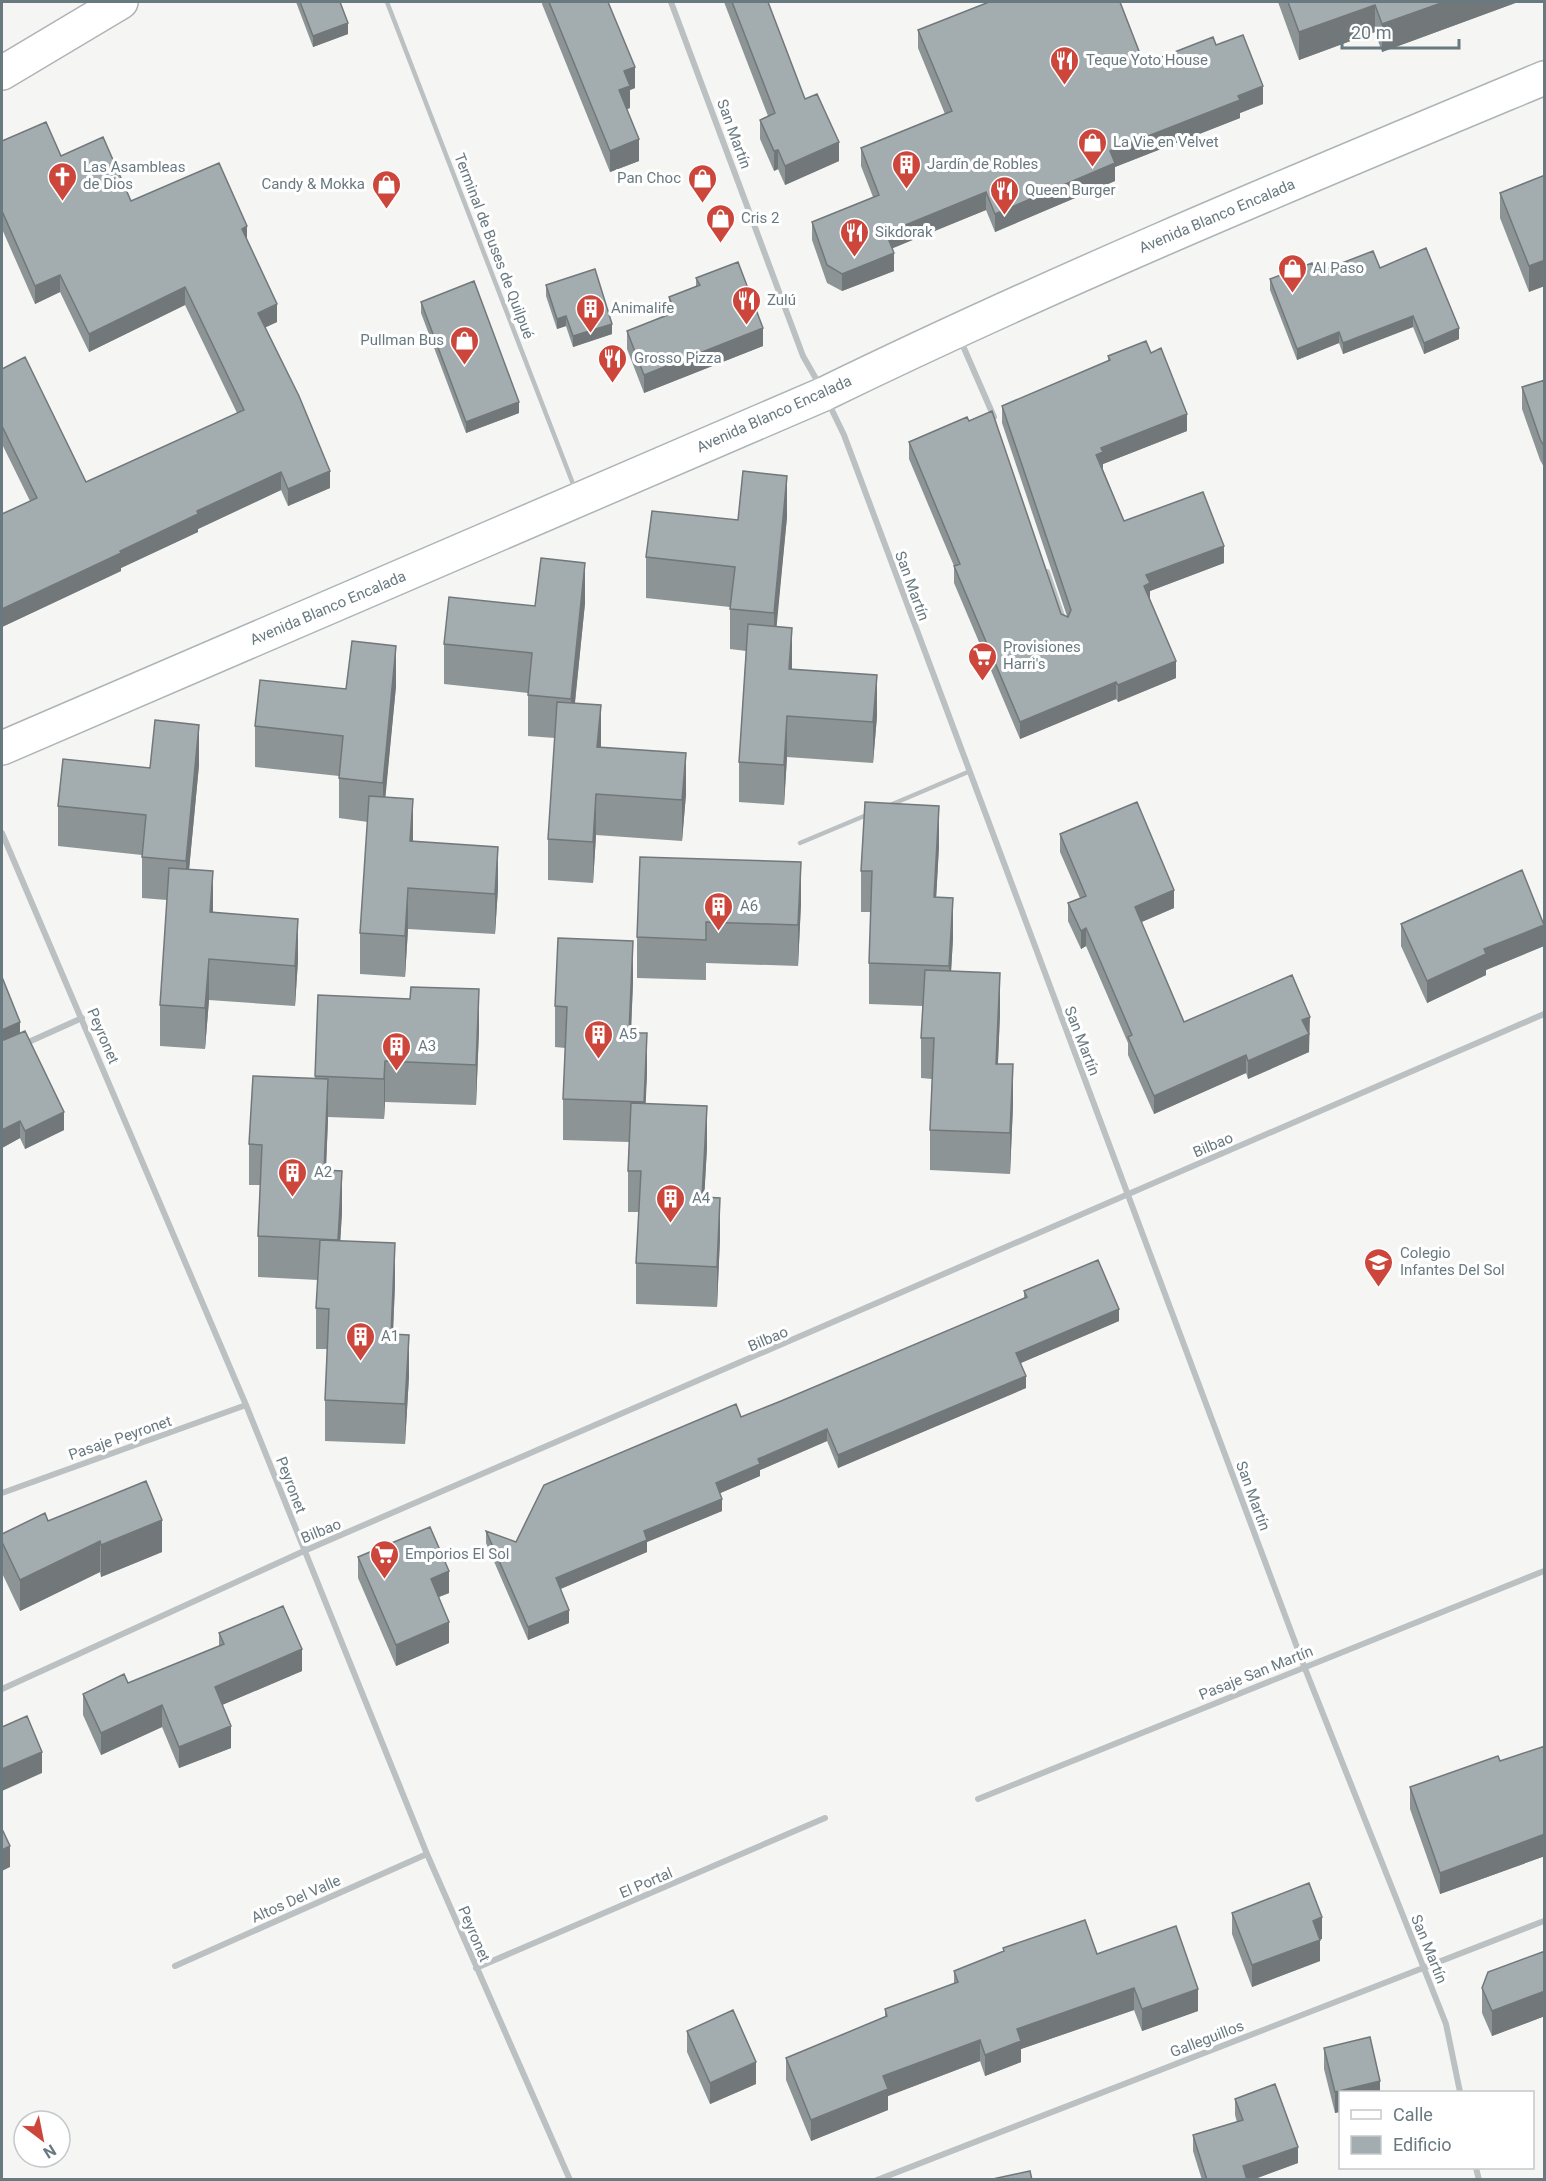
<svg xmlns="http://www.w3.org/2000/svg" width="1546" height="2181" font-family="Roboto,sans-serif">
	<rect width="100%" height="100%" fill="#f5f5f3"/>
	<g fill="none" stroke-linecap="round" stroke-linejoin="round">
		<defs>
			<path id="secondary" d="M2 748 824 394C1060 279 1302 179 1544 78"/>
			<path id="primary" d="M2 73 121 2"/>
		</defs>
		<use href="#secondary" stroke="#adb4b7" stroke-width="36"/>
		<use href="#primary" stroke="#afb4b6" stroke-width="36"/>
		<path stroke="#bbc0c2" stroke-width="4.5" d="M387 2 575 489
			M888 806 968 772
			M800 843 869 814"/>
		<path stroke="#bbc0c2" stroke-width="6" d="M671 2 803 356 819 384
			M960 339 994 417
			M829 404 844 435 1304 1666 1446 2024 1460 2092
			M1047 572 1064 622
			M2 833 246 1405 427 1854 570 2180
			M22 1045 82 1018
			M2 1493 246 1405
			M2 1689 304 1551 1544 1014
			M978 1799 1544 1571
			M175 1966 427 1854
			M476 1968 825 1818
			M1476 2168 1479 2180
			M877 2180 1544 1921"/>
		<use href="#secondary" stroke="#fff" stroke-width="33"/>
		<use href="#primary" stroke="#fff" stroke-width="33"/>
	</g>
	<path fill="#8c9496" d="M296 2H340L348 34 313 47Z
		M542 2H608L635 88 630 90V108L627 109 639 161 610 172 542 4Z
		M724 2H768L805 99 839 161 785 185 778 169 774 171 760 139V120L768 116Z
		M1278 2H1518L1382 52 1375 32 1299 60Z
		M918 30 1144 64 1216 45 1263 104 1240 113V118L1115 167V181L995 232 986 210 892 248 894 271 842 291 827 283 812 240V222L873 197 861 166V148L945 114 918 48Z
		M2 141 61 156 131 201 247 240 277 322 265 327 330 488 288 506 281 490 198 529V532L121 568V571L2 627V514L30 501 2 444V369L86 482 237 413 185 305 89 352 60 292 35 304 2 229Z
		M1545 175 1529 292 1500 218V193Z
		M1380 268 1459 339 1424 354 1413 327 1343 354 1339 343 1297 360 1270 290V279L1316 273Z
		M696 278 763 346 644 393 627 349V331L669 315V297L696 286Z
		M546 285 612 334 573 347 566 326 557 329 546 296Z
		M421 302 519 413 466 433 421 313Z
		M1151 353 1187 431 1103 464V469L1124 521 1224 563 1150 591V599L1176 678 1118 702 1116 699 1020 739 954 583V566L909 459V442L1061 614 1067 616 1002 423V406L1108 361V356Z
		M1545 380V469L1540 460 1522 409V387Z
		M787 517 776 626 792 669 877 716 873 763 787 757 784 805 739 802V762L746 651 730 649V607L646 598V557L738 520Z
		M585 603 575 703 601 747 686 794 682 841 596 835 593 883 548 880V839L555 738 528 736V693L444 684V644L535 606Z
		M396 686 385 797 413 841 498 888 495 934 408 929 405 977 360 974V933L368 822 339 818V776L255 767V726L346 689Z
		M199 765 189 869 213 912 298 960 295 1006 209 1000 205 1049 160 1046V1005L167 900 142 898V855L58 846V806L150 768Z
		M1060 834 1174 908 1141 922 1184 1022 1310 1035H1309V1052L1248 1079 1246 1073 1154 1114 1128 1055V1043L1086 946 1081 949 1068 921V903L1080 898 1060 852Z
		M939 846 936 897 953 938 951 971 1000 1014 998 1064 1013 1105 1010 1174 930 1170V1130L932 1079 921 1078V1038L923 1006 869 1004V963L871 912H861V871Z
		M801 903 798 966 706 963V980L637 978V937Z
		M1401 924 1544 946 1486 970V975L1427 1003 1401 946Z
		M633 982 631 1033 647 1074 645 1104 707 1147 704 1197 720 1238 717 1307 636 1304V1263L639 1212H628V1171L629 1142 563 1140V1099L565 1048 555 1047V1006Z
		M318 995 479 1030 476 1105 385 1102 384 1119 328 1117 326 1171 342 1212 340 1241 395 1284 393 1334 409 1376 405 1444 325 1441V1400L327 1349H316V1308L318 1280 258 1277V1236L260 1185H249V1144L315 1079Z
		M20 1033 64 1130 25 1149 20 1138 2 1148Z
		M1024 1291 1119 1321 1021 1363 1026 1388 838 1468 827 1441 760 1470V1476L720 1493 722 1511 647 1542V1552L560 1589 569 1623 528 1640 486 1543V1531L516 1542 741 1417 781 1401 1024 1298Z
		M48 1521 162 1552 101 1577 100 1572 20 1611 2 1573V1534Z
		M358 1557 449 1593 439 1597 449 1643 396 1666 358 1578Z
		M219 1633 302 1671 222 1705 231 1748 179 1768 162 1727 101 1755 83 1715V1694L128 1683 219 1646Z
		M1545 1746V1856L1440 1894 1410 1809V1787L1500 1761Z
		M1232 1913 1322 1939H1320V1961L1252 1987 1232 1934Z
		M1003 1948 1097 1954 1198 2011 1142 2031 1134 2010 1021 2049V2062L985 2076 980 2061 888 2096V2110L811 2141 786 2080V2058L885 2017V2009L954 1984V1971L1003 1952Z
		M1545 1951V2016L1492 2036 1482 2013V1988Z
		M687 2031 756 2084 710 2104 687 2052Z
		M1324 2048 1380 2092 1335 2113 1324 2069Z
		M1235 2099 1298 2163 1252 2180H1202L1193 2151V2135L1237 2122 1235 2115Z"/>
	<path fill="#72787a" d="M1444 2H1518L1382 52V24Z
		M1375 5V32L1299 60V32Z
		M348 23V34L313 47V36Z
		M635 67V88L630 90V108L619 112V90L624 71Z
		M1263 86V104L1240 113V118L1115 167V181L995 232V214L1110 151Z
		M639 139V161L610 172V151Z
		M839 142V161L785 185V166Z
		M778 150V169L774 171V151Z
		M986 192V210L886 251V233Z
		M247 226V244L242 229Z
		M894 253V271L842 291V274Z
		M1545 260V286L1529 292V266Z
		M60 275V292L35 304V286Z
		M185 287V305L89 352V334Z
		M277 304V322L258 331V313Z
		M566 316V326L557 329V319Z
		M1413 316V327L1343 354V343Z
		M612 324V334L573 347V336Z
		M763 328V346L644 393V375Z
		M1459 328V339L1424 354V343Z
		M1339 332V343L1297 360V349Z
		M519 402V413L466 433V422Z
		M1187 414V431L1103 464V469L1096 455 1101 448Z
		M330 471V488L288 506V489Z
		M281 472V490L198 529V532L121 568V571L2 627V609L197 511Z
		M787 476V517L774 654V613Z
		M1224 546V563L1150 591V600L1144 586 1146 575Z
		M585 563V603L571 740V699Z
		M792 628V668L789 710V669Z
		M396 646V686L383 823V783Z
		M1176 661V678L1118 702V685Z
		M877 675V716L873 763V722Z
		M1116 682V699L1020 739V722Z
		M601 705V745L597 788V747Z
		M787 716V757L784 805V765Z
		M199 725V765L186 902V861Z
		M686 753V794L682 841V800Z
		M596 794V835L593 883V842Z
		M413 799V839L410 881V841Z
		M939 806V846L934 938V897Z
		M498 847V888L495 934V894Z
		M801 862V903L798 966V925Z
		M213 871V911L210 953V912Z
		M408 888V929L405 977V936Z
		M1174 890V908L1135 925V907Z
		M953 898V938L949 1007V966Z
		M298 919V960L295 1006V966Z
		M1544 925V946L1486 970V975L1427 1003V981L1484 949Z
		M1086 928V946L1081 949V931Z
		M633 941V982L629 1074V1033Z
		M209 959V1000L205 1049V1008Z
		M1000 973V1014L996 1104V1064Z
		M479 989V1030L476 1105V1065Z
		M1310 1017 1309 1052 1248 1079V1061L1302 1020Z
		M20 1022V1039L2 1048V1030Z
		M647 1033V1074L644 1143V1102Z
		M1246 1055V1073L1154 1114V1096Z
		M385 1061V1102L384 1119V1079Z
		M1013 1064V1105L1010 1174V1133Z
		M328 1079V1120L324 1211V1170Z
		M707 1106V1147L702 1238V1197Z
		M64 1112V1130L25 1149V1131Z
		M20 1121V1138L2 1148V1130Z
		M342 1171V1212L338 1281V1240Z
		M720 1198V1238L717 1307V1267Z
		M395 1243V1284L391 1375V1334Z
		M1119 1309V1321L1016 1365V1353Z
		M409 1335V1376L405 1444V1404Z
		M1026 1376V1388L838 1468V1455Z
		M827 1429V1441L760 1470V1476L716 1495V1483L758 1459Z
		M722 1499V1511L647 1542V1552L556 1591V1578L644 1531Z
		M162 1520V1552L101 1577V1545Z
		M100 1541V1572L20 1611V1580Z
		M449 1571V1593L431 1600V1579Z
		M569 1610V1623L528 1640V1627Z
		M449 1622V1643L396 1666V1645Z
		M302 1649V1671L215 1708V1687Z
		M162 1705V1727L101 1755V1733Z
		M231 1726V1748L179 1768V1747Z
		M42 1752V1773L2 1791V1769Z
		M1545 1834V1856L1440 1894V1873Z
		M10 1846V1867L2 1871V1850Z
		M1322 1917V1939L1317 1941 1320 1940V1961L1252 1987V1965L1313 1921Z
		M1134 1988V2010L1021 2049V2062L985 2076V2055L1017 2029Z
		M1198 1989V2011L1142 2031V2009Z
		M1545 1991V2016L1492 2036V2011Z
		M980 2040V2061L888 2096V2110L811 2141V2120L883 2076Z
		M756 2062V2084L710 2104V2083Z
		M1380 2081V2092H1341V2112L1335 2113V2092Z
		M1298 2147V2163L1252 2180H1243V2166Z"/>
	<path fill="#a3acaf" stroke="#72787a" stroke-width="1.5" d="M300 2H340L348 23 313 36Z
		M549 2H608L635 67 624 71 630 86 619 90 639 139 610 151Z
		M732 2H768L805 99 817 94 839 142 785 166 778 150 774 151 760 120 775 113Z
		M989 2H1120L1144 64 1213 37 1216 45 1243 35 1263 86 1238 96 1240 100 1110 151 1115 163 995 214 986 192 886 233 894 253 842 274 827 265 812 222 879 195 861 148 952 111 918 30Z
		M1288 2H1444L1382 24 1375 5 1299 32Z
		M46 122 61 156 103 137 131 201 219 163 247 226 242 229 277 304 258 313 299 396 330 471 288 489 281 472 197 511 198 514 120 551 121 553 2 609V514L37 498 2 426V427V369L25 357 86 482 244 410 185 287 89 334 60 275 35 286 2 211V141Z
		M1545 175V260L1529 266 1500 193Z
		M1426 248 1459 328 1424 343 1413 316 1343 343 1339 332 1297 349 1270 279 1312 263 1316 273 1373 251 1380 268Z
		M738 262 763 328 644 375 627 331 675 312 669 297 700 285 696 278Z
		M595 269 612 324 573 336 566 316 557 319 546 285Z
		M474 281 519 402 466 422 421 302Z
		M1146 341 1151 353 1161 348 1187 414 1101 448 1103 452 1096 455 1124 521 1203 492 1224 546 1146 575 1150 583 1144 586 1176 661 1118 685 1116 682 1020 722 954 566 960 564 909 442 967 417 969 421 992 411 1061 614 1068 617 1071 610 1002 406 1110 360 1108 356Z
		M1545 380V448L1540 439 1522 387Z
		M743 471 787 476 774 613 730 609 735 567 646 557 652 511 738 520Z
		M541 558 585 563 571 699 528 695 532 653 444 644 449 597 535 606Z
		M748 624 792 628 789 669 877 675 873 722 787 716 784 765 739 762Z
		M352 641 396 646 383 783 339 778 343 736 255 726 260 680 346 689Z
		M557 702 601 705 597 747 686 753 682 800 596 794 593 842 548 839Z
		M155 720 199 725 186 861 142 857 146 815 58 806 63 759 150 768Z
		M369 796 413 799 410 841 498 847 495 894 408 888 405 936 360 933Z
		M865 802 939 806 934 897 953 898 949 966 869 963 872 871H861Z
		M1137 802 1174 890 1135 907 1184 1022 1292 975 1310 1017 1302 1020 1309 1034 1248 1061 1246 1055 1154 1096 1128 1037 1132 1035 1086 928 1081 931 1068 903 1086 896 1060 834Z
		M640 857 801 862 798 925 706 922V940L637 937Z
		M169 868 213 871 210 912 298 919 295 966 209 959 205 1008 160 1005Z
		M1522 870 1544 925 1484 949 1486 954 1427 981 1401 924Z
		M558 938 633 941 629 1033H647L644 1102 563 1099 567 1007 555 1006Z
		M925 970 1000 973 996 1064H1013L1010 1133 930 1130 934 1038H921Z
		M2 977 20 1022 2 1030Z
		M411 987 479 989 476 1065 385 1061 384 1079 315 1076 318 995 410 999Z
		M25 1031 64 1112 25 1131 20 1121 2 1130V1040H4Z
		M253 1076 328 1079 324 1170 342 1171 338 1240 258 1236 262 1145 249 1144Z
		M631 1103 707 1106 702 1197 720 1198 717 1267 636 1263 641 1171H628Z
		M320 1240 395 1243 391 1334 409 1335 405 1404 325 1400 329 1309 316 1308Z
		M1098 1260 1119 1309 1016 1353 1026 1376 838 1455 827 1429 758 1459 760 1464 716 1483 722 1499 644 1531 647 1540 556 1578 569 1610 528 1627 486 1531 516 1542 544 1485 736 1404 741 1417 781 1401 1027 1297 1024 1291Z
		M146 1481 162 1520 101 1545 100 1541 20 1580 2 1542V1534L45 1513 48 1521Z
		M430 1527 449 1571 431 1579 449 1622 396 1645 358 1557Z
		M283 1606 302 1649 215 1687 231 1726 179 1747 162 1705 101 1733 83 1694 124 1674 128 1683 224 1644 219 1633Z
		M27 1716 42 1752 2 1769V1727Z
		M1545 1746V1834L1440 1873 1410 1787 1498 1756 1500 1761Z
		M2 1829 10 1846 2 1850Z
		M1309 1883 1322 1917 1313 1921 1320 1940 1252 1965 1232 1913Z
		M1085 1920 1097 1954 1176 1926 1198 1989 1142 2009 1134 1988 1017 2029 1021 2041 985 2055 980 2040 883 2076 888 2089 811 2120 786 2058 887 2016 885 2009 958 1982 954 1971 1004 1951 1003 1948Z
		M1545 1951V1991L1492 2011 1482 1988 1488 1972Z
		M733 2010 756 2062 710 2083 687 2031Z
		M1370 2037 1380 2081 1335 2092 1324 2048Z
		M1275 2084 1298 2147 1243 2166 1247 2180H1207L1193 2135 1243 2120 1235 2099Z
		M1030 2171 1032 2180H994L993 2179Z"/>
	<defs>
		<symbol id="restaurant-pin" viewBox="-11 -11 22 30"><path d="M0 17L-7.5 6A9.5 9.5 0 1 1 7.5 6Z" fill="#cc463c" stroke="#fff"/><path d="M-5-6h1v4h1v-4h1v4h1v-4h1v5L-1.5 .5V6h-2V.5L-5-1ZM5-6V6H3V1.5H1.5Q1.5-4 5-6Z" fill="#fff"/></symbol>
		<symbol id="shop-pin" viewBox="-11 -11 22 30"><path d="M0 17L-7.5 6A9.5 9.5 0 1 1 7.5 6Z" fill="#cc463c" stroke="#fff"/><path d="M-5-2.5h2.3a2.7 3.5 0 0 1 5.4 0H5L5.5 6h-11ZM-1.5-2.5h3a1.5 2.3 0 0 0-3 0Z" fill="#fff"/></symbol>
		<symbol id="building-pin" viewBox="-11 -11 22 30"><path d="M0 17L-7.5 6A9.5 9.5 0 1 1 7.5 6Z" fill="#cc463c" stroke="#fff"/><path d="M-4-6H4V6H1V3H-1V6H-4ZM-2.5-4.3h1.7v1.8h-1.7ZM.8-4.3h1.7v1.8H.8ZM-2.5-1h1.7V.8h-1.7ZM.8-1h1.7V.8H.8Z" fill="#fff"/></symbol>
		<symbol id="church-pin" viewBox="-11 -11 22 30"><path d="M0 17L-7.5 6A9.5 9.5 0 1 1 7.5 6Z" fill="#cc463c" stroke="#fff"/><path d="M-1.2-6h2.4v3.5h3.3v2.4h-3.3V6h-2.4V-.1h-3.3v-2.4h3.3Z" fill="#fff"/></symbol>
		<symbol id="supermarket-pin" viewBox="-11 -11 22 30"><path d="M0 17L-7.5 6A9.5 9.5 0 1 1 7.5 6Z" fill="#cc463c" stroke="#fff"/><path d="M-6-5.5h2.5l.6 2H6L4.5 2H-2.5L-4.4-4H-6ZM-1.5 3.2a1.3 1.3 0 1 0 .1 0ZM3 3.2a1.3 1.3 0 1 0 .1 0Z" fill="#fff"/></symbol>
		<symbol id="school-pin" viewBox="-11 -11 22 30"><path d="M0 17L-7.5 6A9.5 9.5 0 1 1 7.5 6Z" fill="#cc463c" stroke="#fff"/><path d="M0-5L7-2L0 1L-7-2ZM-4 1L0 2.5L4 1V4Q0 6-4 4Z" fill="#fff"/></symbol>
	</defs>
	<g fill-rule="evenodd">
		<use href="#restaurant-pin" x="1048" y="44" width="33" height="45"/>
		<use href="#shop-pin" x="1076" y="126" width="33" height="45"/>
		<use href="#building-pin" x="890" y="148" width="33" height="45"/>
		<use href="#church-pin" x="46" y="160" width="33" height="45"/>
		<use href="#shop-pin" x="686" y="162" width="33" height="45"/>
		<use href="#shop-pin" x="370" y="168" width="33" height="45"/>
		<use href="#restaurant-pin" x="988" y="174" width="33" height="45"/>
		<use href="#shop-pin" x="704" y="202" width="33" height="45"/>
		<use href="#restaurant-pin" x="838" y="216" width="33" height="45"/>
		<use href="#shop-pin" x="1276" y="252" width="33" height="45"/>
		<use href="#restaurant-pin" x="730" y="284" width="33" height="45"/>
		<use href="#building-pin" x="574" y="292" width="33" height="45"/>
		<use href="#shop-pin" x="448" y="324" width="33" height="45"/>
		<use href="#restaurant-pin" x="596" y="342" width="33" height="45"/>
		<use href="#supermarket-pin" x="966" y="640" width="33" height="45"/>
		<use href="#building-pin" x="702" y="890" width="33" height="45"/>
		<use href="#building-pin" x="582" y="1018" width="33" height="45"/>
		<use href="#building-pin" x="380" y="1030" width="33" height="45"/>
		<use href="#building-pin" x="276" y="1156" width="33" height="45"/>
		<use href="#building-pin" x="654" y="1182" width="33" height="45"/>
		<use href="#school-pin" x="1362" y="1246" width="33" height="45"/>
		<use href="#building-pin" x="344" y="1320" width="33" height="45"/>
		<use href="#supermarket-pin" x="368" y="1538" width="33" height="45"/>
	</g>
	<g text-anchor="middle" stroke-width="6" stroke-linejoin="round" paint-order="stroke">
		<g font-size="15" fill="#687980" stroke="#fff" text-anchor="start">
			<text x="1086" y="65">Teque Yoto House</text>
			<text x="1113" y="147">La Vie en Velvet</text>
			<text x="927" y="169">Jardín de Robles</text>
			<text x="83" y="172">Las Asambleas<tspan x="83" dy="17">de Dios</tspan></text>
			<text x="681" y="183" text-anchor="end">Pan Choc</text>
			<text x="365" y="189" text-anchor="end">Candy &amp; Mokka</text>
			<text x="1025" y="195">Queen Burger</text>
			<text x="741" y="223">Cris 2</text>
			<text x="875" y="237">Sikdorak</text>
			<text x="1313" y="273">Al Paso</text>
			<text x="767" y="305">Zulú</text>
			<text x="611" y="313">Animalife</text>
			<text x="444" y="345" text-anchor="end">Pullman Bus</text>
			<text x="634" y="363">Grosso Pizza</text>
			<text x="1003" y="652">Provisiones<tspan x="1003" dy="17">Harri's</tspan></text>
			<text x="740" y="911">A6</text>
			<text x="619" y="1039">A5</text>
			<text x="418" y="1051">A3</text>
			<text x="314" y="1177">A2</text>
			<text x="692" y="1203">A4</text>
			<text x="1400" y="1258">Colegio<tspan x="1400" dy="17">Infantes Del Sol</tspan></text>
			<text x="381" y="1341">A1</text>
			<text x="405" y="1559">Emporios El Sol</text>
		</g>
		<g font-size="15" fill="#687980" stroke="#fff">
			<text transform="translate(734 134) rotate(70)" y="5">San Martín</text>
			<text transform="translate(1217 216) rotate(-23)" y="5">Avenida Blanco Encalada</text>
			<text transform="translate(494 246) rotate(69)" y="5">Terminal de Buses de Quilpué</text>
			<text transform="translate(774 414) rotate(-24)" y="5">Avenida Blanco Encalada</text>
			<text transform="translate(912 586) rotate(70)" y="5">San Martín</text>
			<text transform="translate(328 608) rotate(-23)" y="5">Avenida Blanco Encalada</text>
			<text transform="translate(103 1036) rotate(67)" y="5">Peyronet</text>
			<text transform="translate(1082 1041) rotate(69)" y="5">San Martín</text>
			<text transform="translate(1213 1145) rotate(-23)" y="5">Bilbao</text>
			<text transform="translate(768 1339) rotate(-23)" y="5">Bilbao</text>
			<text transform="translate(120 1438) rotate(-19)" y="5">Pasaje Peyronet</text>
			<text transform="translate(291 1485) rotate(69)" y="5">Peyronet</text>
			<text transform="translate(1253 1496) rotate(70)" y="5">San Martín</text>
			<text transform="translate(321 1531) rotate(-22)" y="5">Bilbao</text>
			<text transform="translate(1256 1673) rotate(-22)" y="5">Pasaje San Martín</text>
			<text transform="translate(646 1883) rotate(-23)" y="5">El Portal</text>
			<text transform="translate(296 1899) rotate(-24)" y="5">Altos Del Valle</text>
			<text transform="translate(474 1934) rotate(67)" y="5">Peyronet</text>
			<text transform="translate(1429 1949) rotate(68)" y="5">San Martín</text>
			<text transform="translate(1207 2039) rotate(-21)" y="5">Galleguillos</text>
		</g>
	</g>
	<rect width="1546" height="2181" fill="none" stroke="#687980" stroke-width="6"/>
	<rect x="1339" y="2091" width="195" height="78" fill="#ffffff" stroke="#c3c9cc" stroke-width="1.5"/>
	<rect x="1351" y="2110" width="30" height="9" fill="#ffffff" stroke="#c3c9cc" stroke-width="1.5"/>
	<text x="1393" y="2121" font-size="18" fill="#687980">Calle</text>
	<rect x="1351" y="2136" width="30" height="18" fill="#a3acaf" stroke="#c3c9cc" stroke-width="1.5"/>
	<text x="1393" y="2151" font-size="18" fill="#687980">Edificio</text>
	<g transform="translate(42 2139) rotate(148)"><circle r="28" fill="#ffffff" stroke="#c3c9cc" stroke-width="1.5"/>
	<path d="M0-4.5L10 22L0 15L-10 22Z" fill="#cc463c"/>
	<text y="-9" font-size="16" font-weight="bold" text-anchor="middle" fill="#687980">N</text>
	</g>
	<path d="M1342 39v9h117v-9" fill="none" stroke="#687980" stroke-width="3"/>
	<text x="1351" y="39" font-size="18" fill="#687980" stroke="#ffffff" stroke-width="4.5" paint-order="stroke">20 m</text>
</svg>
